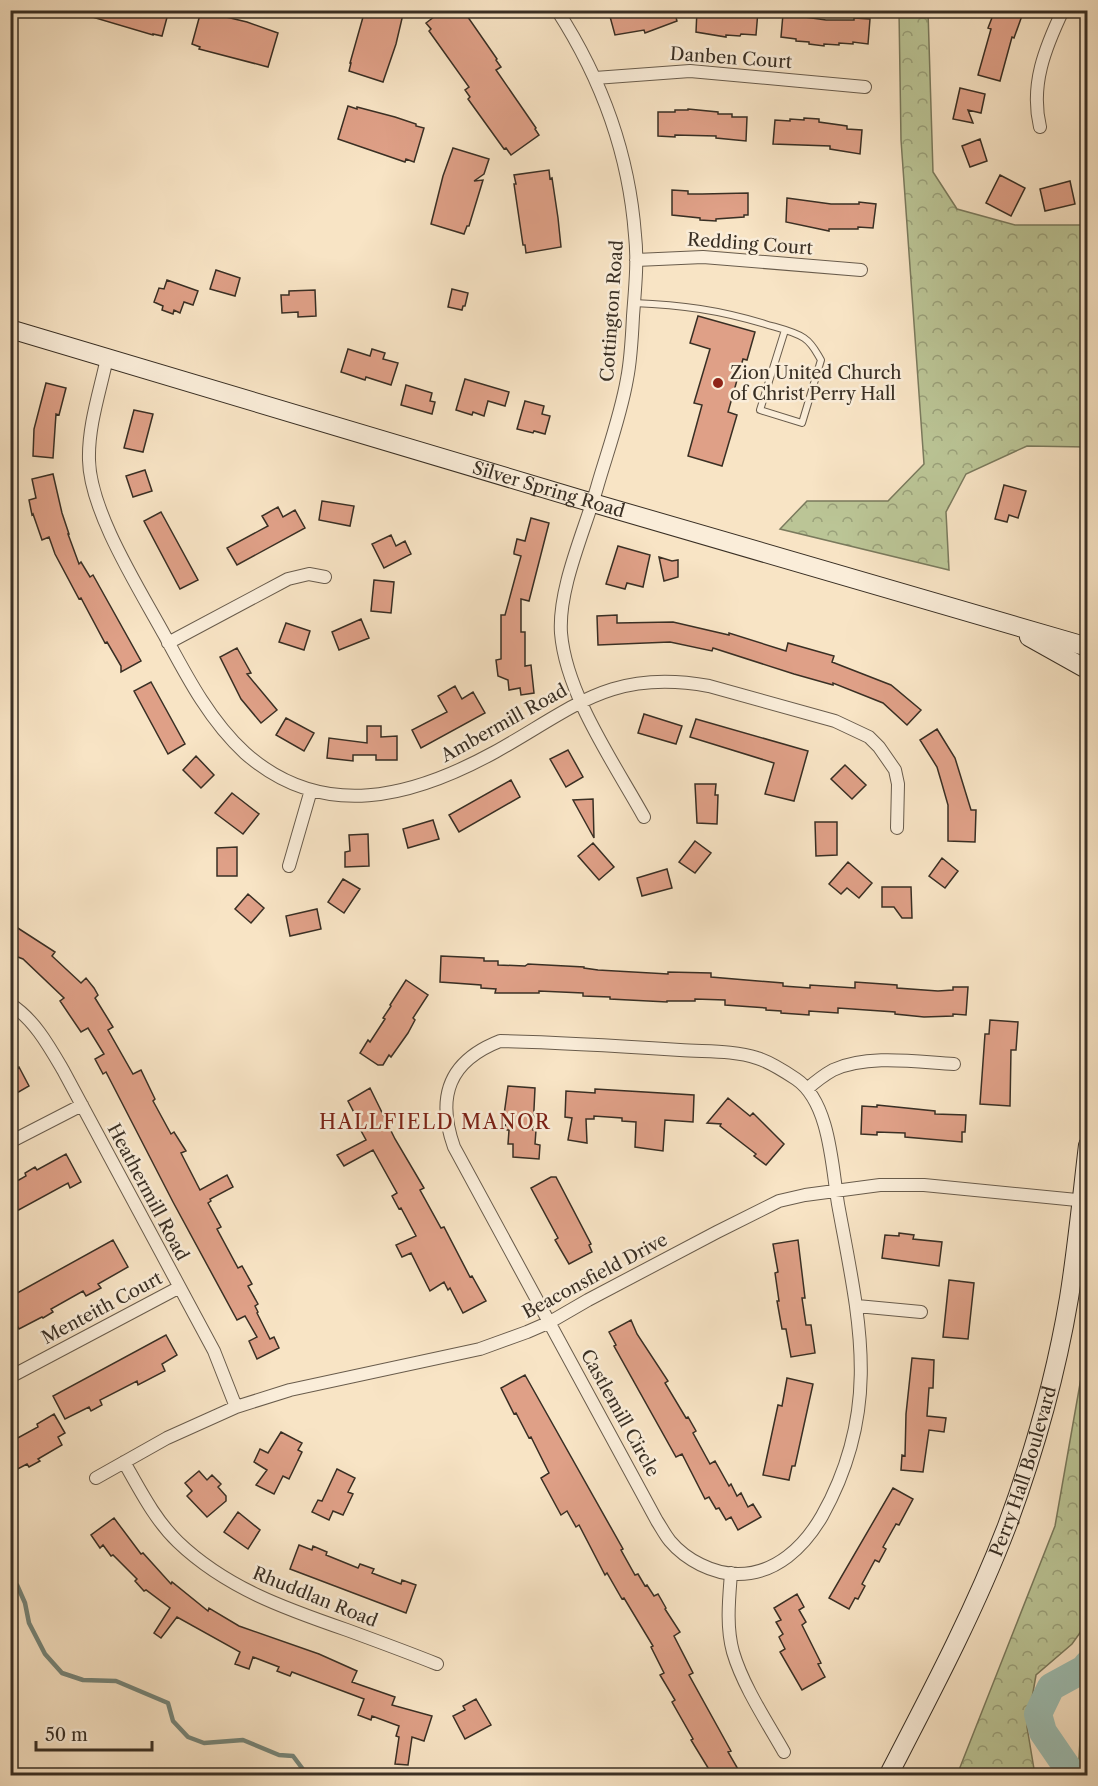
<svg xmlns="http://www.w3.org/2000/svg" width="1098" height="1786" font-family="'Libre Caslon Text',serif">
	<defs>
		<pattern id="forest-crowns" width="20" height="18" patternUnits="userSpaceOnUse" patternTransform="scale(1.5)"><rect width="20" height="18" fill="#bbc596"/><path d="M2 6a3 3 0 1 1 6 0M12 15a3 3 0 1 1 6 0" fill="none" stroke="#99a07a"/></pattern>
	</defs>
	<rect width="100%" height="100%" fill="#f8e4c5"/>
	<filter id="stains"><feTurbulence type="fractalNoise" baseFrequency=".00333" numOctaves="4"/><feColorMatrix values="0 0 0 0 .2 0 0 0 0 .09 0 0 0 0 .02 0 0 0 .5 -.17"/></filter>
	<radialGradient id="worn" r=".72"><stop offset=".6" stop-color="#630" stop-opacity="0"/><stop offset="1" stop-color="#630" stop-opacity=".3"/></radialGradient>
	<path fill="url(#forest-crowns)" stroke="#7a7a5d" stroke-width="1.5" d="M899 11H928L933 172 957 209 1015 225H1080L1087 222V447L1027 446 966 474 946 512 949 570 780 529 807 501H888L924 464 901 140Z
		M1087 1344V1623L1072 1644 1036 1675 1027 1727 1035 1775H957L1055 1526Z
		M1087 1715V1775H1078L1081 1724Z"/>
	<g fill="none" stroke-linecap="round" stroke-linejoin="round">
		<path stroke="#75857a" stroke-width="4.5" d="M10 1578 17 1585 25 1603 29 1623 45 1654 62 1673 83 1680 116 1681 168 1703 173 1721 188 1737 204 1743 243 1740 279 1755 293 1756 308 1776"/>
		<path stroke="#9dbfb4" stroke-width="28" d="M1070 1776 1069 1770 1043 1732 1038 1714 1051 1687 1084 1669 1088 1664"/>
	</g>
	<path fill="#dfa087" stroke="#392f24" stroke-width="1.5" d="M82 10H169L162 36 153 34V35L82 14Z
		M365 10H404L396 44 383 82 349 71 351 63H350Z
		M443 10H463L497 59 496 60 501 67 496 70 536 128 535 129 539 135 511 155 506 148 504 149 468 99 470 97 465 90 469 87 429 31 431 29 426 23Z
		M617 10H674L677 21 645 33 644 30 615 35 609 13Z
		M697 10 758 11 756 35 741 34 740 36 726 35V37L696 32Z
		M995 10H1024L1014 38 1012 37 1000 81 978 75 991 29 988 28Z
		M201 11 247 22 278 33 268 67 199 49 200 47 192 44Z
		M783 14 826 20H854V18L870 19 868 44 853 42V44L839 43V45L824 44V46L809 44V42L796 41V39L781 37Z
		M960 88 985 94 981 113 968 110 973 123 953 119Z
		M348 106 357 109V107L395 117 416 124V126L424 128 414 162 406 159 405 162 338 139Z
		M688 109 718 112V114H732V117H747L746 141 716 138V136L675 135V137L658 136V112H675V110H688Z
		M804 118 819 119V122L847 126V129L862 130 860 154 830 149V146L773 144 775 120 790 121V119L804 120Z
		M980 139 987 161 970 167 962 146Z
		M453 148 489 159 484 174 474 181 483 180 469 226H467L464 234 431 224 443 176Z
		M549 170 550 179 552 178 558 218 561 247 526 253 525 245H523L514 184H516L514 175Z
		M1000 175 1025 188 1011 216 986 203Z
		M1070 181 1075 204 1045 211 1040 189Z
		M672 190 688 191V194H702L748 193V215H744V217L716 219V221L700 220V218L672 215Z
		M787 198 831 204H859V202L876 204 873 228 858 227V229H829V231L786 222Z
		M216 270 240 278 235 296 210 289Z
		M167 280 198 291 193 305 184 302 180 313 174 310 173 314 162 310 163 306 154 302 159 288 164 289Z
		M452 289 468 293 465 306H463L462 310 448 307Z
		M315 290 316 316 298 317V312L282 313 281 295H289V291Z
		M698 316 755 332 747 360 743 359 728 412 737 415 722 466 688 456 702 405 694 403 710 349 690 343Z
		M348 349 370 356 372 349 385 353 383 359 398 363 391 385 366 377 365 380 341 372Z
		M465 379 509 392 505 406 488 401 484 416 473 412 472 415 456 410Z
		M46 383 66 388 59 415 56 414 53 458 33 456 34 429Z
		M406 385 432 393 430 401 435 402 432 414 401 405Z
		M525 401 544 406 542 414 550 416 545 434 534 431 533 433 517 429Z
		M134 410 153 414 143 452 124 448Z
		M145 470 152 491 133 497 126 476Z
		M53 474 62 513 69 534H68L79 564 81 562 90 577 93 575 141 661 121 672V666L107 642 105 643 81 598 79 599 55 554 49 537 42 540 33 514 32 515 29 500 36 498 32 479Z
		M1004 485 1026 491 1018 518 1009 515 1007 522 995 519Z
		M322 501 354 506 350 526 319 520Z
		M278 507 283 517 295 510 305 528 237 565 227 548 268 526 262 516Z
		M161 512 198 580 180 589 144 521Z
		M531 518 549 523 529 601 521 599V632H525V666L531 665 534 693 521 695 520 688 509 690 508 680 498 676 496 660 501 659V615H505L521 556 514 554V552L517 539 525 541Z
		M391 535 396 546 405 541 411 554 384 568 372 544Z
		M618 546 650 555 643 587 627 583 625 589 606 584Z
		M659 557 672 561 678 560V577L664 581Z
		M374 580 394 582 391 613 371 611Z
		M617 615V623L673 622 729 635V633L786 651 788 643 834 656 832 662 891 685 921 710 907 725 883 703 833 683V685L794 674 713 648 712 651 670 642 598 645 597 616Z
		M361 619 369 638 339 650 332 632Z
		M286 623 310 631 304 650 279 642Z
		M237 648 251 673 247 674 277 710 261 723 241 699 220 657Z
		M151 682 185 744 168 754 134 691Z
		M455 686 462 699 473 692 485 713 421 748 412 730 447 712 438 696Z
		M644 714 682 726 676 744 638 733Z
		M286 718 314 733 304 751 276 735Z
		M696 719 808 751 794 801 765 794 774 763 690 737Z
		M367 726H381V737L397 736V760H376V755H353V761L327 758 329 738 367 743Z
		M937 729 955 758 971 810H976L975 842 948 841V805L942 784 937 767 920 740Z
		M568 750 583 777 566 787 550 759Z
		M196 756 214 775 201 788 183 770Z
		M845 765 866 785 852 799 831 779Z
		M511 780 520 797 459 832 449 815Z
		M695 784H716L715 795H718L717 824 697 823Z
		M232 793 259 814 243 834 215 813Z
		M593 799 594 838 573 800Z
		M433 820 439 839 408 848 403 829Z
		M815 822H837V855L816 856Z
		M368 834 369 866 345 867V852L350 851 349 835Z
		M695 841 711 853 695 873 679 862Z
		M593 843 614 867 599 880 578 856Z
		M237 847V876H217V848Z
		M942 858 958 871 945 888 929 876Z
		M848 862 872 883 859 898 847 888 841 894 829 884Z
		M667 869 672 888 642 896 637 878Z
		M343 879 360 889 344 913 328 902Z
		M882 887H911L912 918H902L894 907H882Z
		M248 894 264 908 251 923 235 909Z
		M317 909 321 929 290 936 286 916Z
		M10 923 55 952 52 956 81 983 86 978 94 988 98 995 95 998 113 1027 108 1030 133 1074 141 1070 155 1099 153 1101 171 1134 174 1132 186 1151 181 1153 200 1190 227 1175 233 1187 210 1199 211 1201 208 1203 221 1227 217 1229 238 1268 242 1266 252 1284 248 1286 258 1304 255 1306 258 1312 257 1313 270 1339 274 1337 279 1348 257 1359 249 1341 257 1337 245 1316 237 1320 173 1202 106 1072 103 1074 95 1059 104 1054 88 1028 81 1032 60 1001 64 998 23 959 10 954Z
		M441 956 484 958V961H498V965L525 966 528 964 584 967V968L598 970 668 974V972L711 973V977L783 983V986L810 988V985L855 988V982L897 985V988L938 991 953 990V987H968L966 1015 953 1014V1016L924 1017 895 1014V1012L838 1008V1013L809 1011V1015L781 1013V1011L766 1010V1008L725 1005V1000L695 999V1001H667V1002L610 999V997L583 996V993L539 991V993H495L496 989 481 988V985L440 982Z
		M406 980 428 995 413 1018 415 1020 408 1033 391 1057 389 1055 383 1065H378L360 1053 368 1040 370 1042 385 1019 383 1018 391 1006 390 1005Z
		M990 1020 1018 1022 1016 1050H1011L1010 1106 980 1104 985 1034H989Z
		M19 1067 29 1086 10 1097V1071Z
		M508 1086 535 1088 533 1130H536L535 1144 540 1145 539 1159 513 1157V1144H508L509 1130H505L506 1115H504Z
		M370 1088 395 1139 424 1188 420 1190 441 1228 444 1227 470 1277 472 1276 486 1301 463 1313 450 1288 448 1290 444 1282 430 1291 411 1253 402 1257 396 1245 416 1236 401 1208 399 1209 392 1196 397 1193 373 1150 344 1166 337 1155 366 1140 359 1127 361 1126 348 1101Z
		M595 1089 694 1095 693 1122 665 1120 663 1151 635 1147 636 1122 622 1121V1118L594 1116V1119H586L587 1143 568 1140 572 1118 565 1117 566 1091 595 1093Z
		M728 1098 750 1116 753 1113 784 1144 766 1165 754 1156 756 1154 720 1126 721 1124 707 1123Z
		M877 1105 935 1111V1114L966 1115 965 1132H962V1142L905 1137V1133L877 1132V1135L861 1134 862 1106 877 1107Z
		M66 1154 81 1182 70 1188 68 1183 15 1212 10 1203V1185L26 1176 25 1173 35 1167 37 1170Z
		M551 1177H556L591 1244 589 1245 592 1252 569 1264 555 1240 558 1238 531 1188Z
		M899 1233 914 1235 913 1239 942 1242 939 1266 882 1258 885 1235 899 1236Z
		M113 1240 128 1267 98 1284 101 1288 86 1296 83 1291 51 1309 53 1312 43 1318 42 1317 19 1329 17 1325 10 1329V1297Z
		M798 1240 805 1298H802L806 1325H811L815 1353 791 1357 786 1329H782L777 1301H779L775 1273 778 1272 773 1244Z
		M949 1280 974 1283 968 1339 943 1337Z
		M631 1320 637 1334 668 1381 665 1383 686 1418 688 1417 696 1431 693 1433 710 1464 715 1461 729 1486 731 1484 737 1496 741 1493 748 1507 753 1504 761 1517 738 1530 731 1517 726 1520 719 1508 716 1509 709 1497 705 1499 682 1454 676 1457 614 1346 616 1345 609 1332Z
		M166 1335 177 1355 162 1364 165 1371 138 1385 137 1381 100 1400 102 1405 91 1411 89 1407 65 1419 53 1396Z
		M912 1358 934 1360 933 1388H929L927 1416 946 1418 944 1432 929 1430 923 1472 901 1470 902 1455 905 1456 906 1414Z
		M525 1375 623 1549 621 1550 635 1575 638 1574 645 1586 647 1585 654 1596 658 1594 666 1608 665 1609 680 1632 674 1636 693 1673 689 1675 731 1751 728 1752 742 1776H713L691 1740 693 1739 672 1702 675 1700 660 1675 664 1673 651 1647 653 1646 624 1598 622 1599 607 1573 605 1575 579 1525 576 1527 567 1511 561 1515 541 1478 549 1473 531 1437 529 1438 516 1413 514 1414 501 1388Z
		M787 1378 813 1384 795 1466H792L789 1480 763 1475 778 1405 782 1406Z
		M54 1414 65 1433 58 1437 62 1445 38 1459 40 1461 29 1467 27 1464 10 1473V1444L15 1441 14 1440 38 1427 37 1424Z
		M281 1432 302 1443 298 1450 302 1452 289 1479 283 1476 274 1494 256 1485 267 1470 254 1462 260 1449 268 1453Z
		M337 1469 355 1478 348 1492 353 1494 343 1515 333 1511 329 1520 312 1512 318 1500 322 1501Z
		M199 1471 207 1480 212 1475 221 1484 218 1487 226 1496V1501L207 1517 187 1496 192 1491 185 1483Z
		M893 1488 913 1499 899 1525 896 1524 883 1547 886 1549 879 1562 875 1560 862 1584 865 1586 858 1599 855 1598 849 1609 829 1598Z
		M238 1512 260 1530 248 1549 224 1532Z
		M114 1518 141 1554 143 1553 171 1584 172 1582 208 1611 209 1608 239 1626 319 1654 357 1671 352 1682 395 1697 392 1705 432 1716 424 1741 412 1737 408 1765 395 1764 399 1737 396 1736 399 1726 372 1716 371 1720 358 1715 364 1699 292 1672 290 1676 277 1671 279 1667 253 1657 249 1669 235 1664 240 1652 177 1617 161 1638 154 1633 170 1608 146 1590 144 1591 135 1581 137 1579 113 1555 111 1556 103 1545 100 1548 91 1535Z
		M299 1545 312 1550 313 1546 327 1552 326 1555 358 1568 360 1564 374 1569 372 1573 401 1584 402 1580 416 1585 406 1613 290 1569Z
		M797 1594 804 1607 799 1610 806 1622 802 1625 821 1663 818 1664 825 1677 802 1690 780 1652 785 1649 779 1637 783 1634 776 1622 781 1620 774 1608Z
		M476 1699 491 1725 465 1739 453 1716 465 1710 463 1706Z"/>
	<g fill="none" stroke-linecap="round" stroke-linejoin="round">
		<defs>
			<path id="service" d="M634 303C682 305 719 310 765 324 778 328 793 331 804 338 813 344 816 352 821 360L802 423 760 410 785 330"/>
			<path id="minor" d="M557 10C601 78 629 154 635 235 638 262 635 289 633 316 632 337 631 359 627 379 621 414 608 450 598 484 586 528 558 587 561 633 566 694 614 763 644 817
				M595 78 690 71 865 87
				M1040 127C1030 85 1045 48 1063 10
				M636 260 703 257 861 270
				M107 358C100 391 88 426 89 460 90 512 140 590 165 636 187 677 210 721 245 753 323 822 413 797 495 752 574 708 611 668 709 686L835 721 869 737 879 747 895 770 898 784 897 828
				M168 643 288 579 309 574 325 577
				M289 866 311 790
				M10 1004C34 1019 49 1046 63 1070L214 1351 236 1407
				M500 1041C560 1042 620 1046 680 1050 704 1052 733 1050 757 1058 770 1062 784 1071 796 1079 830 1102 832 1167 838 1204 859 1319 883 1407 822 1516 804 1547 776 1574 738 1574 713 1574 686 1560 670 1541 665 1535 661 1527 657 1521L454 1147C436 1096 449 1061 500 1041Z
				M807 1089C815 1082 824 1075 833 1070 868 1054 917 1062 954 1064
				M10 1142 82 1105
				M857 1306 921 1312
				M10 1377 178 1288
				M124 1462C140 1490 155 1520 178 1542 226 1588 286 1609 347 1630 377 1641 407 1652 437 1664
				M96 1478 167 1438 236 1407 290 1390 480 1349 527 1332 550 1322 588 1300 717 1232 779 1201 805 1195 880 1185H924L1087 1201
				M731 1573C729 1599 726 1627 733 1652 743 1686 767 1722 784 1752"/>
			<g id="secondary">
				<path id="s1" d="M10 329 593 503 1088 647"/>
				<path d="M1029 637 1088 670"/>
				<path id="s2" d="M888 1776C931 1693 974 1612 1007 1526 1034 1453 1056 1375 1069 1298 1077 1248 1082 1196 1088 1145"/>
			</g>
		</defs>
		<use href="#service" stroke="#695c4c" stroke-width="8"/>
		<use href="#minor" stroke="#695c4c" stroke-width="14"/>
		<use href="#secondary" stroke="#392f24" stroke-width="20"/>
		<use href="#service" stroke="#faedd9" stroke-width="6"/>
		<use href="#minor" stroke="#faedd9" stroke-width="12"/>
		<use href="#secondary" stroke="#faedd9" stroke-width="18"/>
	</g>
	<circle fill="#8f2418" stroke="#faedd9" stroke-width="2" cx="718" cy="383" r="6"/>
	<g text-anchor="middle" stroke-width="5" stroke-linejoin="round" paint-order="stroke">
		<g font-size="18" fill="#392f24" stroke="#faedd9">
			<text transform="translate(731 58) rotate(4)" y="6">Danben Court</text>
			<text transform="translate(750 244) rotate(4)" y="6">Redding Court</text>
			<text transform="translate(612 311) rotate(-86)" y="6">Cottington Road</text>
			<text dy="6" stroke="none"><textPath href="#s1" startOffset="562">Silver Spring Road</textPath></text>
			<text transform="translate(504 723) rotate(-29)" y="6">Ambermill Road</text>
			<text transform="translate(148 1192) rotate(62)" y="6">Heathermill Road</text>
			<text transform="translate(595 1276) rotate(-28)" y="6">Beaconsfield Drive</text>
			<text transform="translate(102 1308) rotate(-28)" y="6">Menteith Court</text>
			<text transform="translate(620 1413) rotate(61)" y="6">Castlemill Circle</text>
			<text dy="6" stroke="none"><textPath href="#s2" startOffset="334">Perry Hall Boulevard</textPath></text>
			<text transform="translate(315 1597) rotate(22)" y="6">Rhuddlan Road</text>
		</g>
		<g font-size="18" fill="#392f24" stroke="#faedd9" text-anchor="start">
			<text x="730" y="379">Zion United Church<tspan x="730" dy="21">of Christ Perry Hall</tspan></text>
		</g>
		<g font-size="20" letter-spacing="1.5" fill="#7a1f14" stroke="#faedd9">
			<text x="435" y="1129">HALLFIELD MANOR</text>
		</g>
	</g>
	<rect width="1098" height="1786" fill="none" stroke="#f8e4c5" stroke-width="36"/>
	<rect x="12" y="12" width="1074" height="1762" fill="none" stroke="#392f24" stroke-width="3"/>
	<rect x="18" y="18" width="1062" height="1750" fill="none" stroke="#392f24" stroke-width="1.5"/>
	<path d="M36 1741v9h116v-9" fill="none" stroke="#392f24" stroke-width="3"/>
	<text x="45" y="1741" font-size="18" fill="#392f24" stroke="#faedd9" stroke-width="4.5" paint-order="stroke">50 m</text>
	<rect width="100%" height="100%" filter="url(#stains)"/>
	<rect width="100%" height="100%" fill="url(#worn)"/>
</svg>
